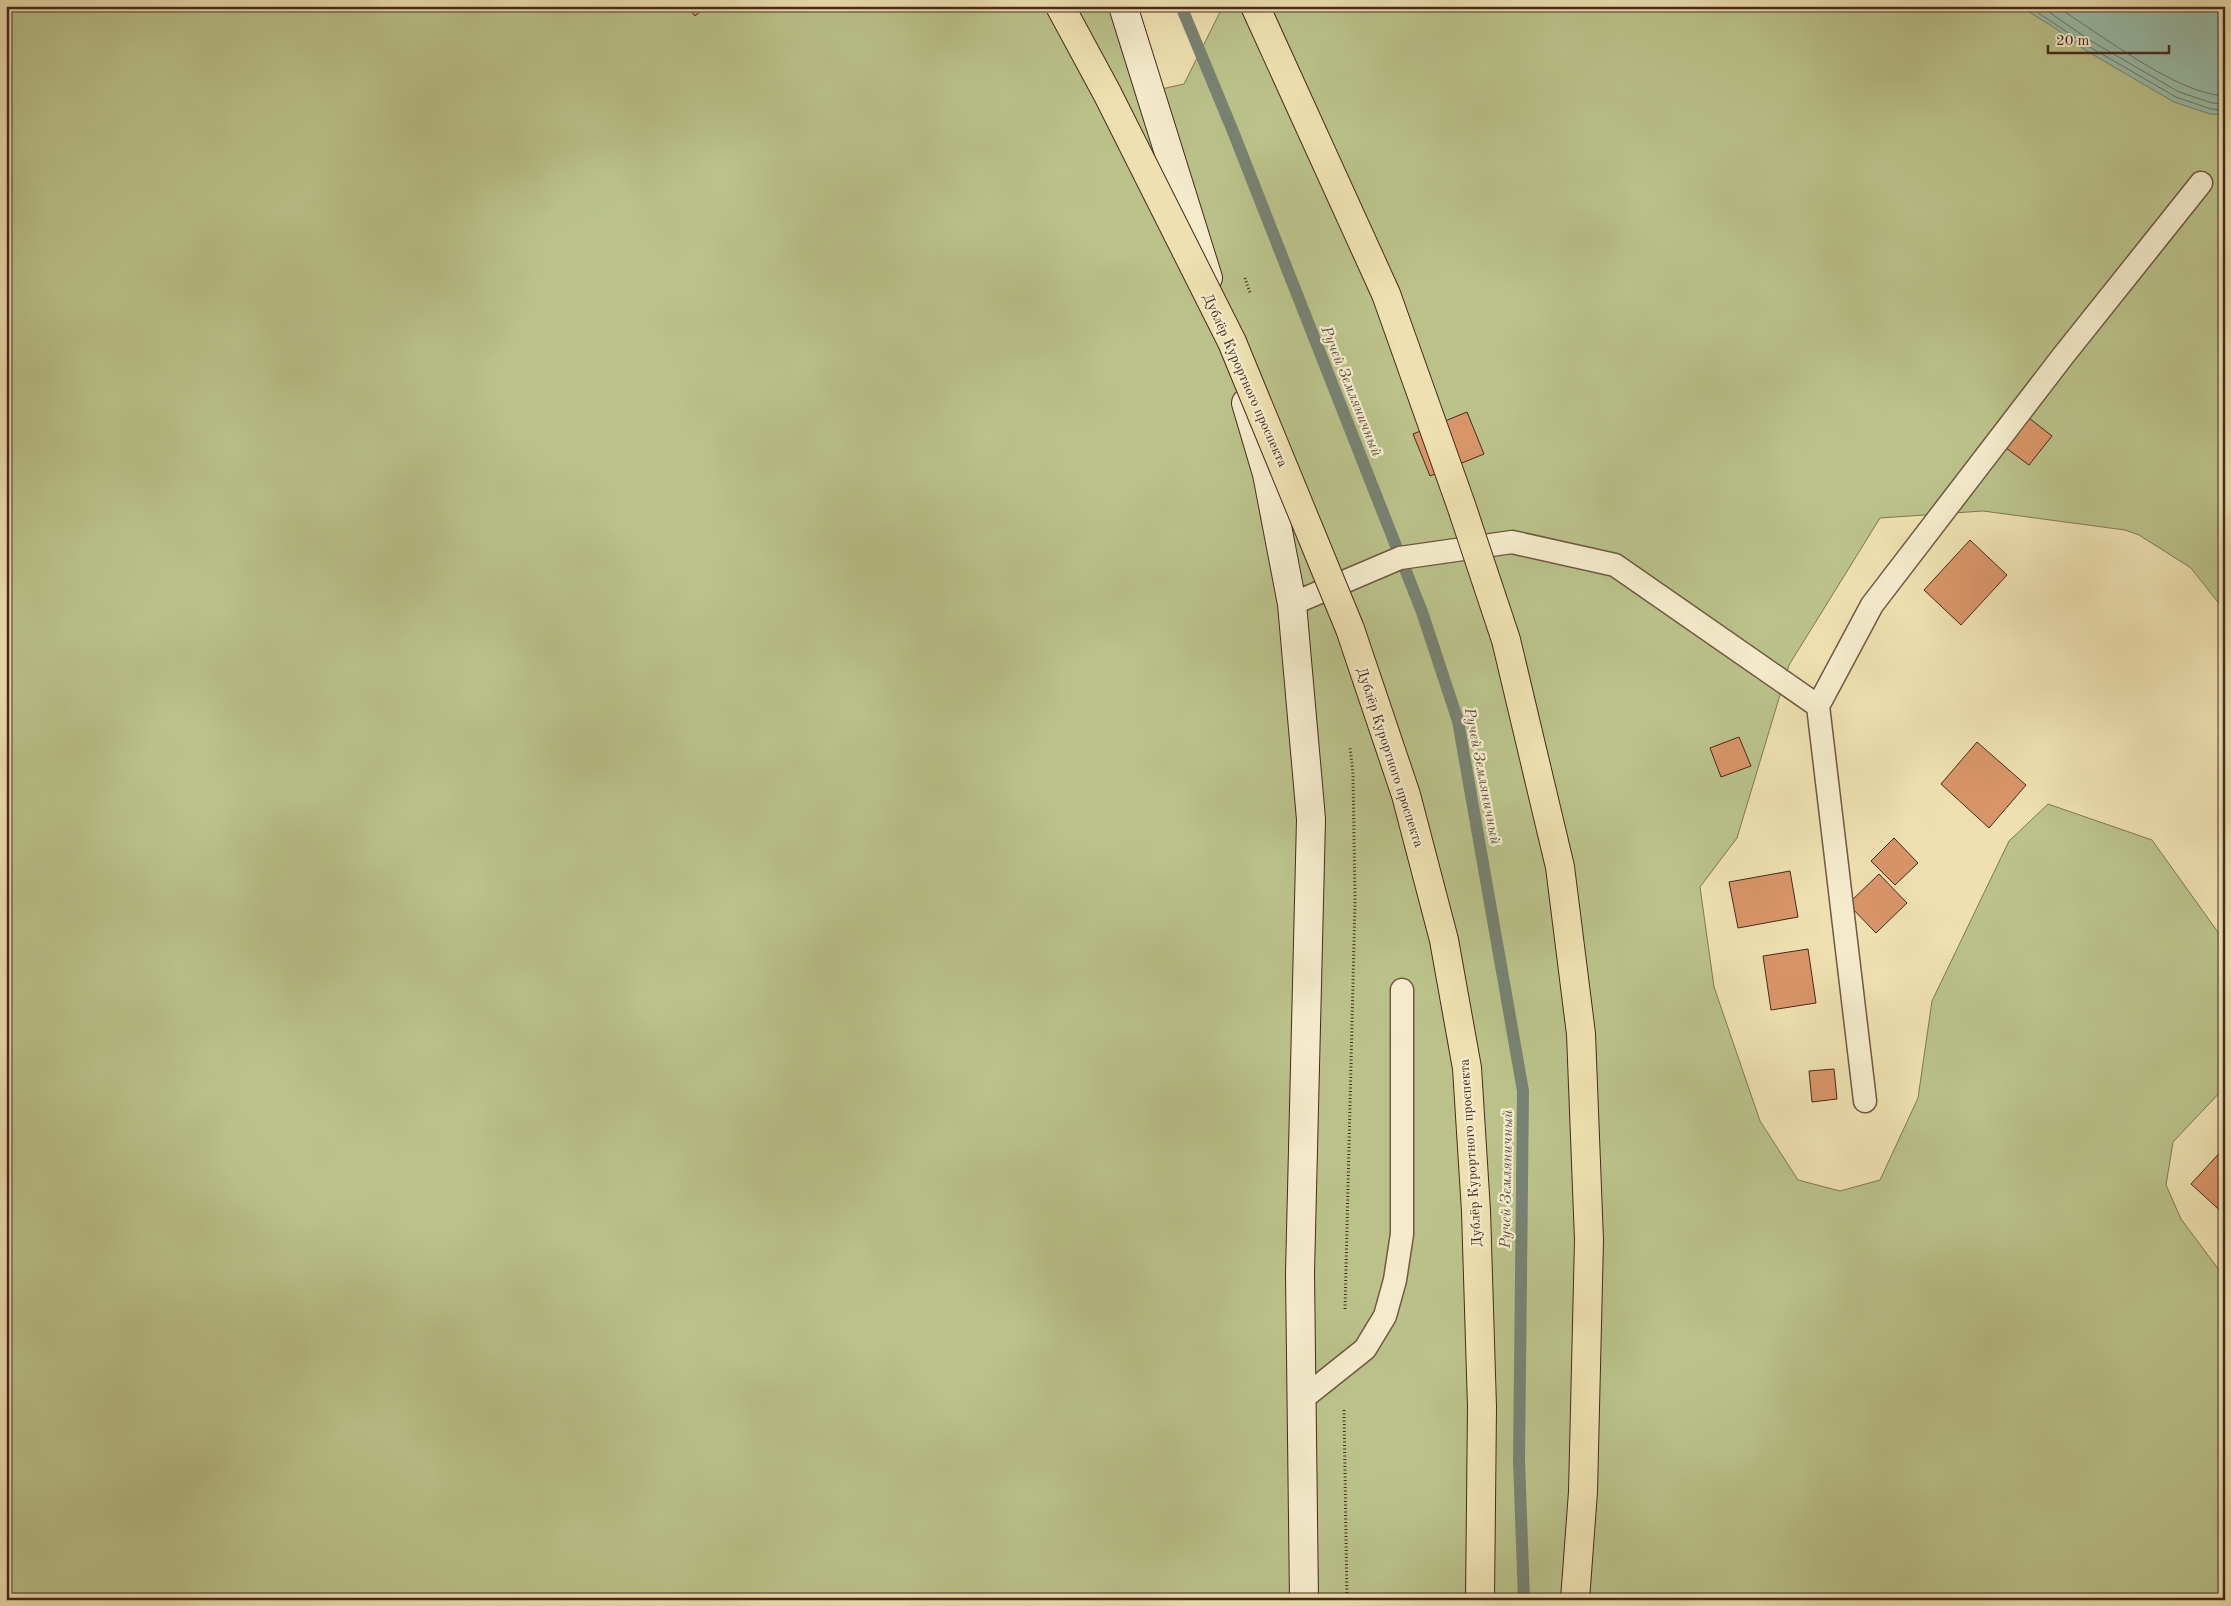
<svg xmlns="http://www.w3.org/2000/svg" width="2231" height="1606" font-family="'Old Standard TT',serif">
	<rect width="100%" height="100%" fill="#eee0b0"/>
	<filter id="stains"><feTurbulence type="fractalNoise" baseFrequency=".004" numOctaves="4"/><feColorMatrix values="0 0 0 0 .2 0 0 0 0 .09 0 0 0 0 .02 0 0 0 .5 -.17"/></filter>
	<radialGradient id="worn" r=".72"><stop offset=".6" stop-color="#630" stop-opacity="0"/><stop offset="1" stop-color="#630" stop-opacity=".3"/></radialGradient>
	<path fill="#bac28a" stroke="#817654" d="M6 6H1118L1148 92 1184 84 1223 6H2225V611L2191 568 2139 535 2125 530 1983 511 1880 518 1789 665 1737 838 1700 887 1714 987 1760 1121 1798 1180 1840 1191 1880 1180 1918 1098 1932 1001 2009 841 2048 804 2152 840 2225 942V1087L2173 1142 2166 1185 2181 1219 2225 1278V1600H6Z"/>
	<path fill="#99bdaa" stroke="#798272" d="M2019 6H2225V115L2210 114 2174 102 2085 50 2052 26Z"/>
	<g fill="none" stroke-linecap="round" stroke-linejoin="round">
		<path stroke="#707364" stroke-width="1" d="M2028 6 2088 46 2176 97 2211 109 2225 110
			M2040 6 2091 41 2179 92 2212 103 2225 104
			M2055 6C2099 32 2175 94 2225 96"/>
		<path stroke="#798272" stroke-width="12" d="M1181 6 1232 129 1422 612 1458 721 1523 1091 1519 1461 1524 1600"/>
	</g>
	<path fill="#d89569" stroke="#48291e" d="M687 6H707L695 16Z
		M1467 412 1484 454 1430 476 1413 434Z
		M2029 418 2052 436 2029 465 2006 448Z
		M1970 540 2007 575 1961 625 1924 590Z
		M1739 737 1751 766 1721 777 1710 748Z
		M1977 742 2026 785 1989 828 1941 784Z
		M1894 838 1918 863 1895 885 1871 861Z
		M1790 871 1798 917 1738 928 1729 882Z
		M1879 874 1907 903 1876 933 1848 904Z
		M1808 949 1816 1003 1771 1010 1763 956Z
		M1834 1069 1837 1099 1812 1102 1809 1071Z
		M2225 1147V1215L2191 1184Z"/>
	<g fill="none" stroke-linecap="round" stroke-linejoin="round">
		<defs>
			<path id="service" d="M1292 604 1400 558 1512 542 1615 565 1818 706
				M1865 1101 1818 706 1872 605 2063 356 2201 183
				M1301 1400 1365 1349 1385 1316 1395 1280 1402 1234V990"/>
			<path id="secondary" d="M1123 6 1208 278
				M1246 403 1267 474 1292 604 1311 819 1300 1273 1304 1600"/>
		</defs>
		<use href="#service" stroke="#725742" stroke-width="25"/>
		<use href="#secondary" stroke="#48291e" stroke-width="30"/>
		<path stroke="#48291e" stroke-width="3" stroke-dasharray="1 2.5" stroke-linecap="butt" d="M1245 278 1250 293
			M1345 1309 1355 901 1353 774 1350 747
			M1344 1410 1347 1600"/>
		<use href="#service" stroke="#f4ebcc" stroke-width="22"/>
		<use href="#secondary" stroke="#f4ebcc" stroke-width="28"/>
		<defs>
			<path id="primary-bridge" d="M1060 6 1107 93 1232 342 1350 629 1406 795 1444 940 1467 1068 1476 1211 1482 1407 1480 1600
				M1255 6 1386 294 1461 505 1506 640 1560 867 1581 1034 1589 1240 1583 1492 1575 1600"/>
		</defs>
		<use href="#primary-bridge" stroke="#48291e" stroke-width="30" stroke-linecap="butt"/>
		<use href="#primary-bridge" stroke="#eee0b0" stroke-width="28"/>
	</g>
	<g text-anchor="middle" stroke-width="4.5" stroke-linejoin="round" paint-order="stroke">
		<g font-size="14" fill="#48291e" stroke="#f4ebcc">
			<text transform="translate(1246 380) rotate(66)" y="5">Дублёр Курортного проспекта</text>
			<text transform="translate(1391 757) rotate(72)" y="5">Дублёр Курортного проспекта</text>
			<text transform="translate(1470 1153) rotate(-94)" y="5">Дублёр Курортного проспекта</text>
		</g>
		<g font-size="15" font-style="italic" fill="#5c4e41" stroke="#f4ebcc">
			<text transform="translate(1352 391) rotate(68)" y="5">Ручей Земляничный</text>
			<text transform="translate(1483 776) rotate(79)" y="5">Ручей Земляничный</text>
			<text transform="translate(1506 1179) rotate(-89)" y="5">Ручей Земляничный</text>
		</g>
	</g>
	<rect width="2231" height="1606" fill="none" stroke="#eee0b0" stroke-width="25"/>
	<rect x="8" y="8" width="2216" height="1591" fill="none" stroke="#48291e" stroke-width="2.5"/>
	<rect x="12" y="12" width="2206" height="1581" fill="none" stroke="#48291e"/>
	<path d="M2048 45v8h121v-8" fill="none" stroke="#48291e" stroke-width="2.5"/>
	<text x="2056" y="45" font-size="15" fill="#48291e" stroke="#f4ebcc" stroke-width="4" paint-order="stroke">20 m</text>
	<rect width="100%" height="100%" filter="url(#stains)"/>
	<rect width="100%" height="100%" fill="url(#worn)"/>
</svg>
